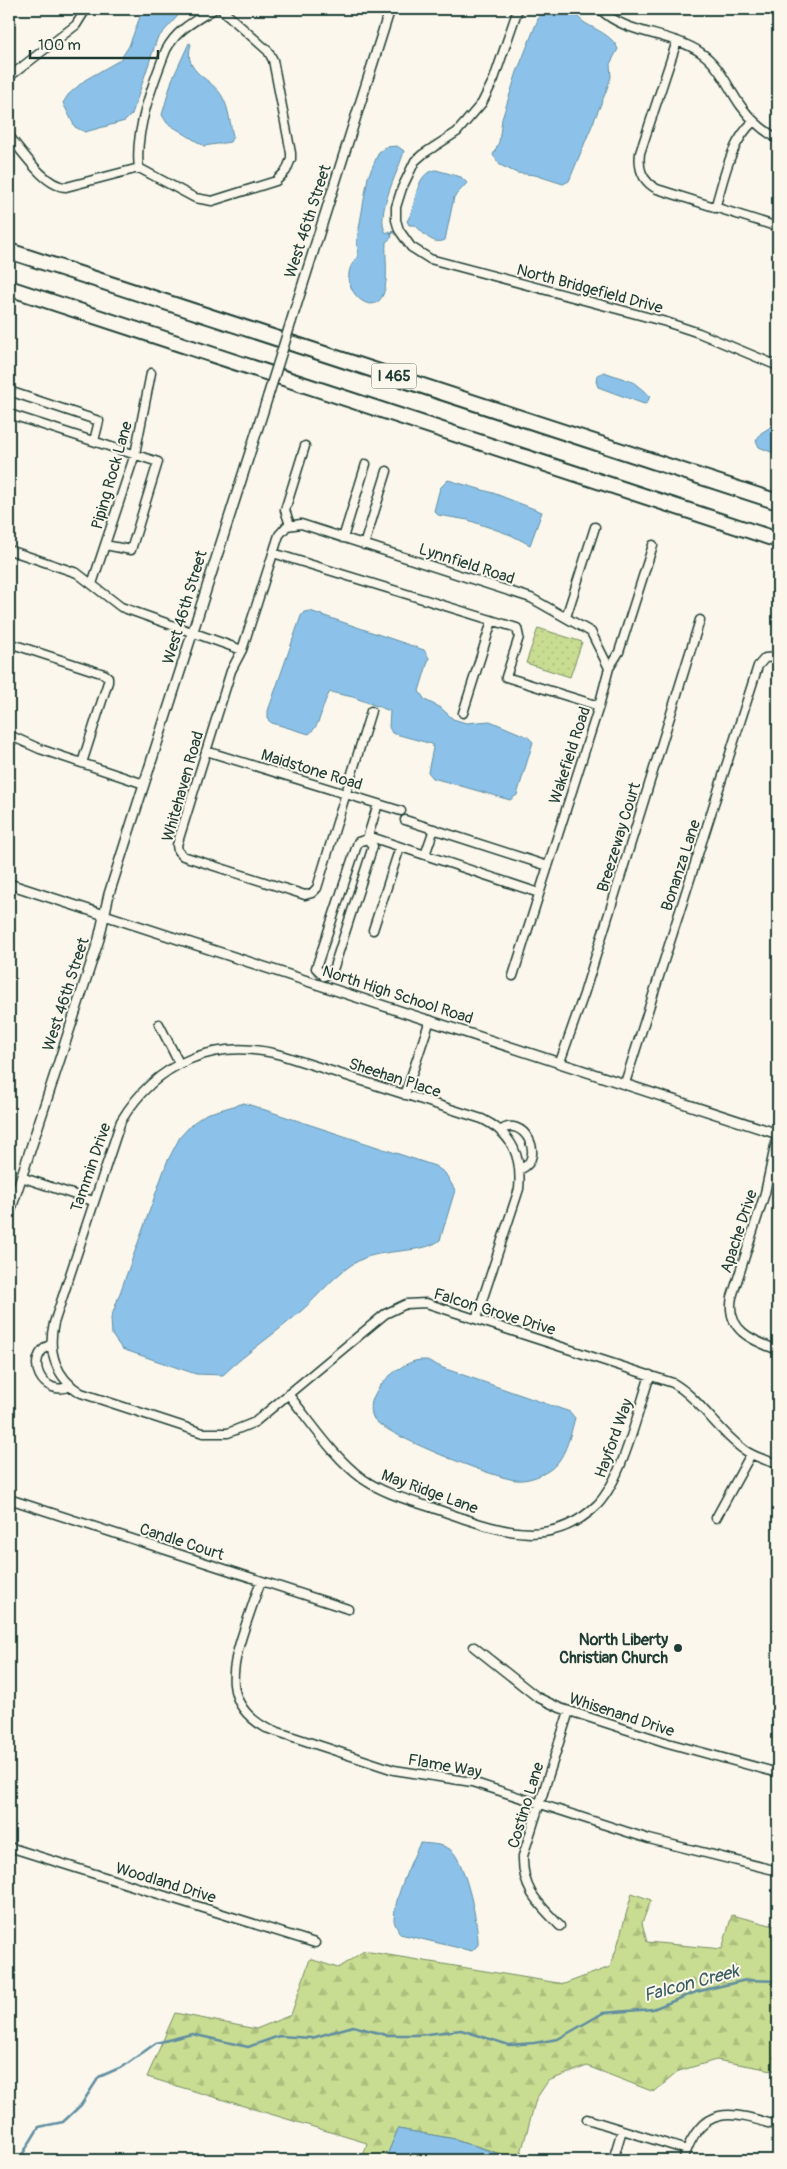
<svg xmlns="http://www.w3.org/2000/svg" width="787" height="2169" font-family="Pangolin,sans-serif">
	<defs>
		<pattern id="forest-firs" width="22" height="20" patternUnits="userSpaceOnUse" patternTransform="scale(1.25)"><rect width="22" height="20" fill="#c9dd92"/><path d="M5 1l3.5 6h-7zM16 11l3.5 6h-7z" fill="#acbf7e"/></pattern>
		<pattern id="park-dots" width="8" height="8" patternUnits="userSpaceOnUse" patternTransform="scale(1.25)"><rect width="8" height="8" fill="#c9dd92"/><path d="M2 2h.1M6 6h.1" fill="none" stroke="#acbf7e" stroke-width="1.8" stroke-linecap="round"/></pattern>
	</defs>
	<rect width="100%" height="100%" fill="#fbf7ec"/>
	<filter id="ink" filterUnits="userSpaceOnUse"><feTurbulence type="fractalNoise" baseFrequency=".02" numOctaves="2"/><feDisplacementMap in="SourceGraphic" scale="10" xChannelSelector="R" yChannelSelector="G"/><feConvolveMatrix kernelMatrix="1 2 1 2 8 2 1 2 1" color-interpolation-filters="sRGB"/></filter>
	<g filter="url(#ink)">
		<path fill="url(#forest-firs)" stroke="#748d63" d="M632 1893 651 1900 642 1923 647 1942 722 1949 732 1915 778 1927V2071L716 2060 679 2071 654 2092 587 2066 548 2081 536 2099 519 2160 455 2139 398 2129 385 2160H362L367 2143 147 2077 175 2013 256 2029 291 2015 310 1959 338 1968 364 1951 564 1984 610 1967 617 1947Z"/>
		<path fill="url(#park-dots)" stroke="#748d63" d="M538 628 582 642 570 677 526 663Z"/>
		<path fill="#8cc2ea" stroke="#608da1" d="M143 9H184L157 39 132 114 125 121 85 132 75 127 63 103 68 95 85 80 120 60 129 46Z
			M542 9H570C575 13 579 19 585 23 596 30 612 35 618 49L610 64 611 77 605 94 569 181 563 184 535 175 517 173 500 165 493 155 499 142 502 119 517 72Z
			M189 43 191 44C182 75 212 76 223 98 229 109 230 124 233 136L230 142 204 146 167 123 162 115 172 80Z
			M397 146 404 151C399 171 374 215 386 233L390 231 392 237 386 242C385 257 388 273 385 288 377 328 329 283 358 257L357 240 368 177 379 152 386 147Z
			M436 170 461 177 467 183 454 197 445 240C433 246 423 233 415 225H409L407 221C418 206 413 173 436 170Z
			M604 372 633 382 650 396 647 403 644 404 598 387 596 381 597 375Z
			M774 425H778V455L759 447 756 441 761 433Z
			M448 480 493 493 542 512 530 545 511 535 468 520 438 515 434 511 440 488Z
			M310 611 424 650 429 658 419 691 425 700 441 708 453 719 466 723 490 721 528 737 533 742 517 795 510 800 433 778 428 772 433 748 432 744 392 733 389 727 390 711 353 697 330 692C321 704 322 725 309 734L272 723 268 720V711L301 616 304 612Z
			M244 1103 435 1166 445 1173 455 1190 440 1240C424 1254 383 1248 360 1260 336 1272 320 1295 300 1312 275 1334 247 1352 223 1375L196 1374 122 1349 112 1335 111 1318 167 1162 180 1137 193 1123 206 1114Z
			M427 1360 443 1368 570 1412 575 1418C570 1436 565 1461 548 1471 539 1477 526 1481 516 1480 494 1478 385 1435 374 1419 361 1397 394 1368 412 1362 416 1360 422 1360 427 1360Z
			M420 1843C431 1844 446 1844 453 1852 466 1866 479 1926 478 1945L472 1951 400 1934C398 1929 394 1924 394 1919 395 1896 410 1864 420 1843Z
			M398 2129 455 2139 516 2160H385Z"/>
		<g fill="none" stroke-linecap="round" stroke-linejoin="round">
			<path stroke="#608da1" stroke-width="2.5" d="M391 234 393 232
				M19 2160 39 2127 63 2122 81 2105 99 2077 124 2066 156 2043 192 2034 248 2047 279 2036 312 2038 353 2026 386 2035H419L461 2030 509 2045 534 2043 558 2039 603 2013 653 2009 696 1992 746 1980 778 1981"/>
			<defs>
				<path id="minor" d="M518 9 494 79 482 103 457 132 423 154 415 161 402 188 396 207V220L399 230 411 247 430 259 666 322 699 333 778 366
					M600 9C626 35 670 32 700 52 720 65 728 88 741 106 751 120 764 131 778 139
					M677 41 640 153C638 169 642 181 657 189L778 227
					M9 77 76 25 86 9
					M9 136C22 151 45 187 66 187L139 168
					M139 168 195 198 212 201 276 181 286 171 291 159V153L273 60 268 51 221 9
					M139 168C134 132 153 83 166 50 177 29 195 21 214 9
					M715 208C724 179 730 142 754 121
					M9 391 99 421 94 441
					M9 414 158 462 131 550 105 545
					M290 525 285 510 305 446
					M343 538 366 464
					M364 545 387 471
					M9 550 77 573 121 607 242 650
					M273 553 517 628 519 637 506 677 599 706
					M92 584 135 454 151 373
					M566 617 595 527
					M9 643 104 674 108 677V682L82 763
					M371 711 317 888 312 893 305 895 183 856 178 851 177 845 231 671 242 650 279 535 287 526 301 524 531 598 591 632 609 668
					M463 713 492 621
					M9 735 40 749 144 784
					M206 751 401 811
					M405 820 548 866
					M368 836 539 893
					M367 839 378 804
					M425 855 434 829
					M373 930 400 847
					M324 976 316 968 358 842 367 839
					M324 976 332 973 373 846 367 839
					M513 976 599 706 609 668 619 652 653 545
					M159 1024 179 1063
					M560 1062 584 994 700 620
					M625 1083 758 666 765 658 778 657
					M405 1095 430 1020
					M500 1131C522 1113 547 1157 521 1169
					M778 1132 765 1193 732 1297C725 1330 753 1341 778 1350
					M21 1177 93 1201
					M476 1319 519 1189C522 1157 513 1134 482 1119L281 1055C214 1037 156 1063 121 1121L54 1323C47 1351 56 1378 81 1393L203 1433H228L255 1422 385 1314 406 1304 426 1303 673 1383C700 1399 717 1430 743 1449 753 1457 766 1460 778 1464
					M51 1344C22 1358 43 1399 71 1386
					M288 1394C311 1422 333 1457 363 1479 386 1495 413 1501 439 1510 495 1529 549 1553 598 1504 623 1477 638 1411 650 1375
					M9 1499 348 1609
					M716 1518 751 1454
					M261 1581C255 1597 250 1613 244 1630 231 1669 223 1704 266 1728L394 1770 472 1782 649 1839 778 1871
					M474 1647 537 1697 560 1708 668 1743 778 1773
					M9 1847 315 1943
					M560 1926C538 1903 522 1890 523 1856L569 1711
					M587 2119 687 2150
					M613 2160 622 2130
					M683 2160C702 2103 730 2111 778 2126"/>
				<path id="tertiary" d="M291 322 390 9
					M9 884 778 1134
					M9 1215 99 939 109 894 268 396"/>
				<path id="motorway" d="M9 251 778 502
					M9 288 778 540"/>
			</defs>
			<use href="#minor" stroke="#1f3d34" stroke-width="11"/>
			<use href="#tertiary" stroke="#1f3d34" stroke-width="12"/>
			<use href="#motorway" stroke="#1f3d34" stroke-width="18"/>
			<use href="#minor" stroke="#fbf7ec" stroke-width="8"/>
			<use href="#tertiary" stroke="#fbf7ec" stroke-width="9"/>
			<use href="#motorway" stroke="#fbf7ec" stroke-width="14"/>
			<defs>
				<path id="tertiary-bridge" d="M268 396 291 322"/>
			</defs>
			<use href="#tertiary-bridge" stroke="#1f3d34" stroke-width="12" stroke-linecap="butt"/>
			<use href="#tertiary-bridge" stroke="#fbf7ec" stroke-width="9"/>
		</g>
	</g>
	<circle fill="#1f3d34" stroke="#fbf7ec" stroke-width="2" cx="678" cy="1648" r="5"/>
	<g text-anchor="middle" stroke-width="4" stroke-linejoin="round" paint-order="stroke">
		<rect fill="#fbf7ec" stroke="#61756b" stroke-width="1" x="371.5" y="363.5" width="45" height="25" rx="4"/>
		<g font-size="15" font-weight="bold" fill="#1f3d34">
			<text x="394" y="381">I 465</text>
		</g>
		<g font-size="16" fill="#1f3d34" stroke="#fbf7ec">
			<text transform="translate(307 221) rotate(-72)" y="6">West 46th Street</text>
			<text transform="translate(590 288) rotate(15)" y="6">North Bridgefield Drive</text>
			<text transform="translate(111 475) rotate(-74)" y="6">Piping Rock Lane</text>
			<text transform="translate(467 563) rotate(18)" y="6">Lynnfield Road</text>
			<text transform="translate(184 607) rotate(-73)" y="6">West 46th Street</text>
			<text transform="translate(569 755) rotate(-72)" y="6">Wakefield Road</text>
			<text transform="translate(312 769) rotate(17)" y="6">Maidstone Road</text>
			<text transform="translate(182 786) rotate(-74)" y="6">Whitehaven Road</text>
			<text transform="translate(618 837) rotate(-73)" y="6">Breezeway Court</text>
			<text transform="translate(680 865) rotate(-72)" y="6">Bonanza Lane</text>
			<text transform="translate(65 994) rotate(-72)" y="6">West 46th Street</text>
			<text transform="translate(398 994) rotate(18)" y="6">North High School Road</text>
			<text transform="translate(395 1077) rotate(18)" y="6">Sheehan Place</text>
			<text transform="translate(90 1167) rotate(-71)" y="6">Tammin Drive</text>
			<text transform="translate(738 1231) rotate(-72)" y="6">Apache Drive</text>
			<text transform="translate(495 1311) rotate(17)" y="6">Falcon Grove Drive</text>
			<text transform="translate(613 1438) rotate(-70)" y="6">Hayford Way</text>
			<text transform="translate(430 1491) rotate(20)" y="6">May Ridge Lane</text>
			<text transform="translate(182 1541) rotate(18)" y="6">Candle Court</text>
			<text transform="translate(622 1714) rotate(18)" y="6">Whisenand Drive</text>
			<text transform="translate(445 1765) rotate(10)" y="6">Flame Way</text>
			<text transform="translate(525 1805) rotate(-73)" y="6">Costino Lane</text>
			<text transform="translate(166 1882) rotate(17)" y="6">Woodland Drive</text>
		</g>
		<g font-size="16" font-weight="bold" fill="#1f3d34" stroke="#fbf7ec" text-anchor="end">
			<text x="668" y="1645">North Liberty<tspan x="668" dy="18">Christian Church</tspan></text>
		</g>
		<g font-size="18" font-style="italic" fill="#3a5e62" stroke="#fbf7ec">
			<text transform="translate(691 1983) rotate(-15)" y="6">Falcon Creek</text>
		</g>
	</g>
	<rect width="787" height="2169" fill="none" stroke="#fbf7ec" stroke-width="30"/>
	<rect x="15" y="15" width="757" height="2139" fill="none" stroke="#1f3d34" stroke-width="2" filter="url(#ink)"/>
	<path d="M30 50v8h128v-8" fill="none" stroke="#1f3d34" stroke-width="2.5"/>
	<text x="38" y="50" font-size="15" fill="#1f3d34" stroke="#fbf7ec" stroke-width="4" paint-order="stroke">100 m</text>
</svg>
